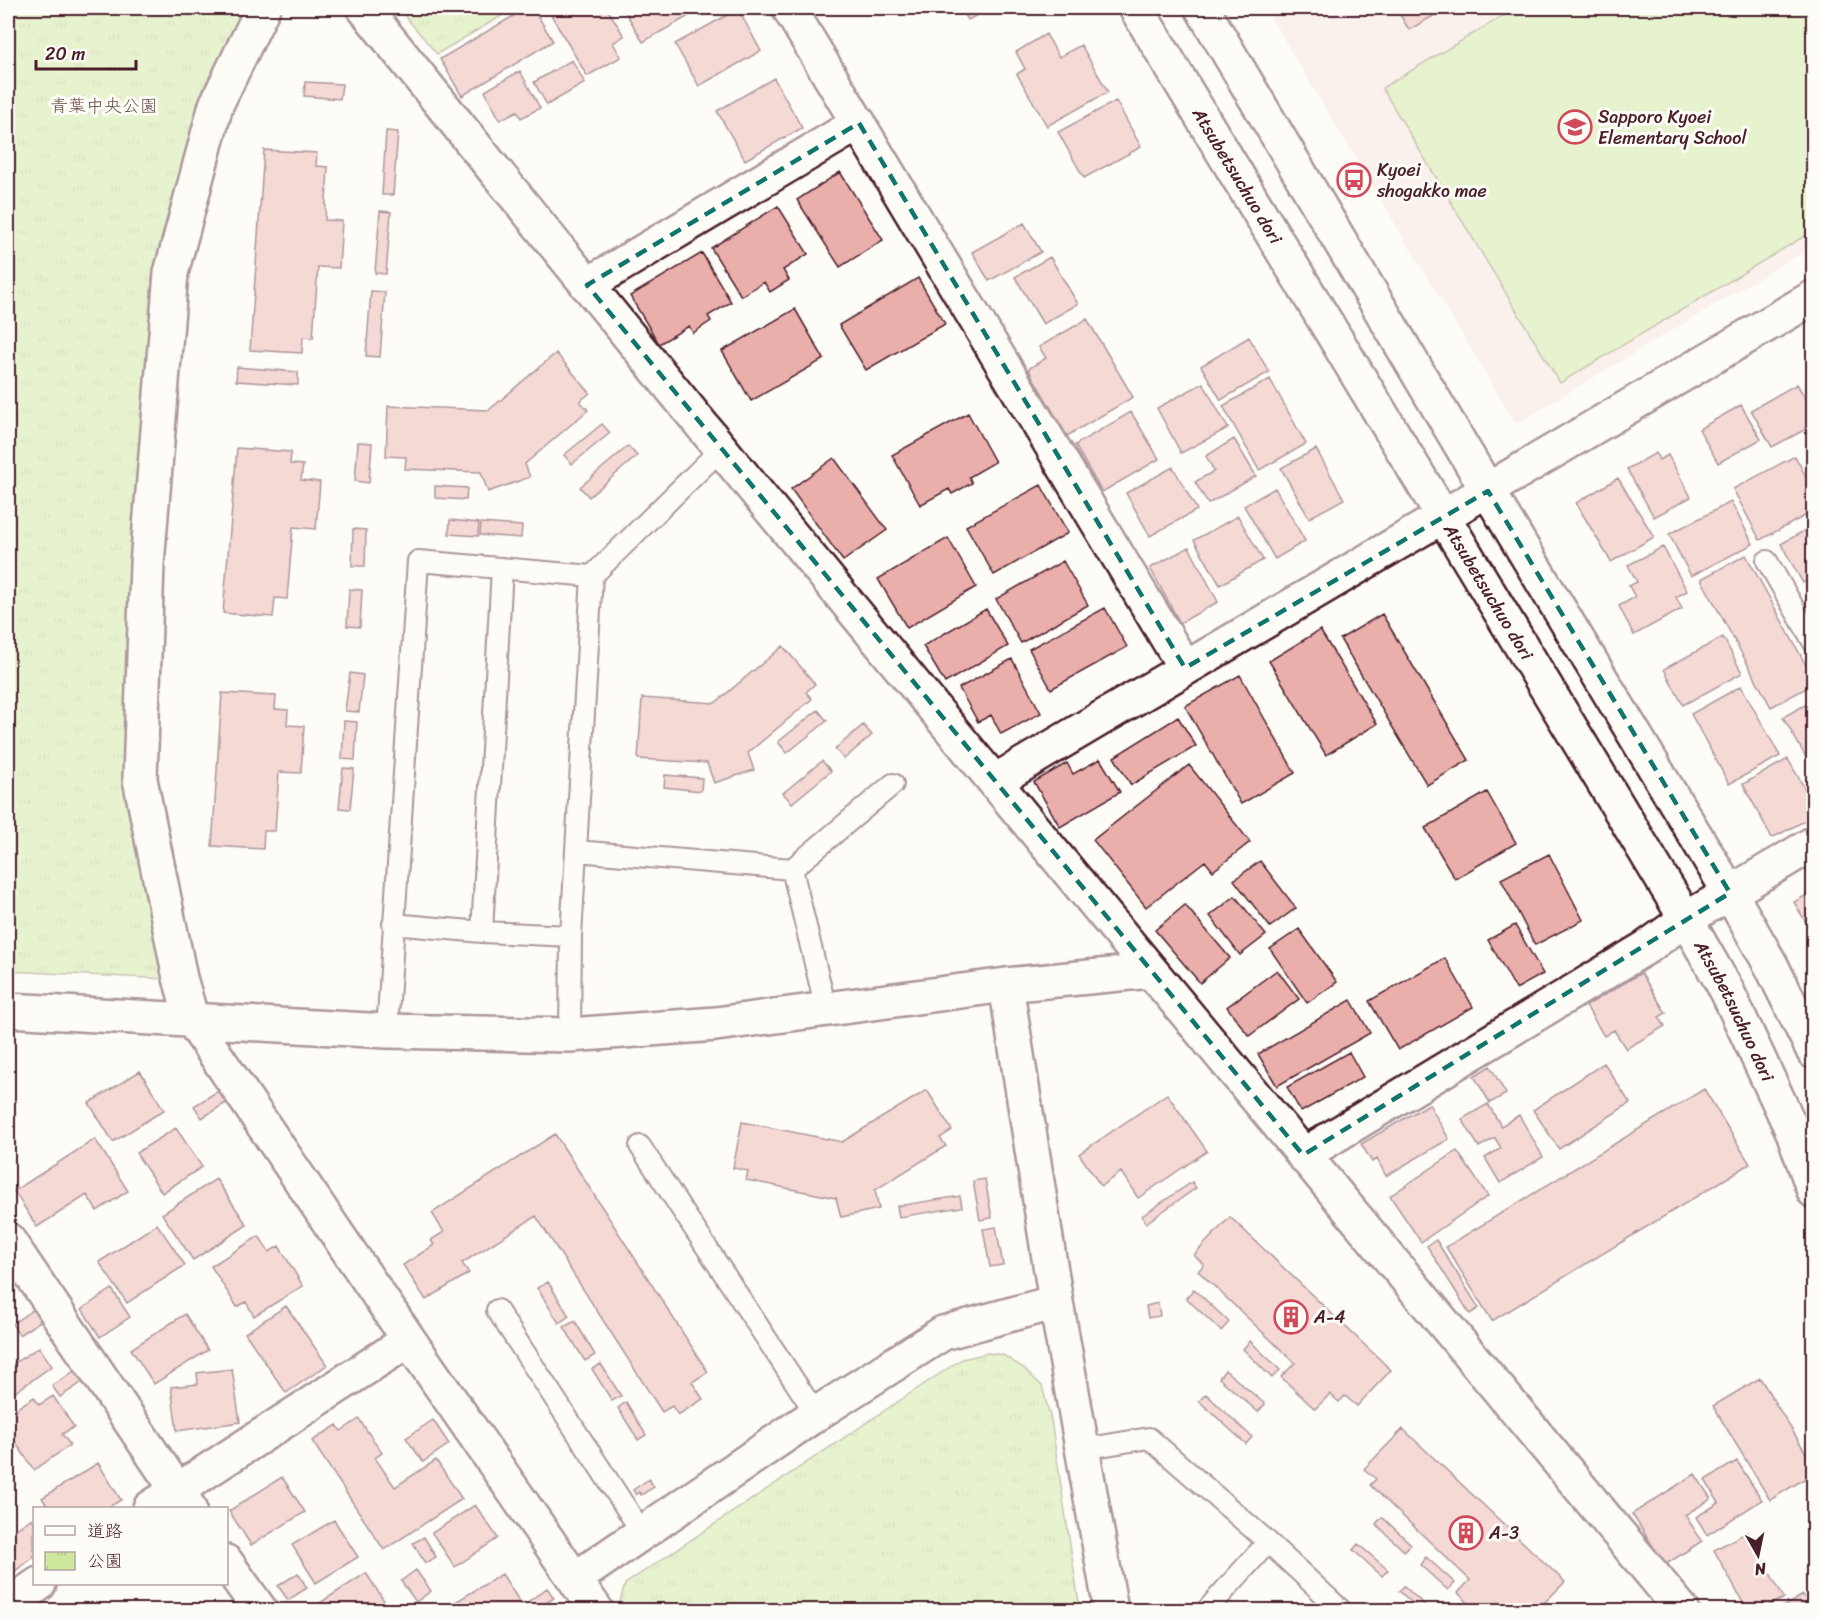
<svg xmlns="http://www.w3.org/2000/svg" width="1821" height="1618" font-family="Sriracha,'Klee One',sans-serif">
	<defs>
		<pattern id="park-tufts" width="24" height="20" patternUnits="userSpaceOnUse" patternTransform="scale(1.5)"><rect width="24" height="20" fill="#cde79d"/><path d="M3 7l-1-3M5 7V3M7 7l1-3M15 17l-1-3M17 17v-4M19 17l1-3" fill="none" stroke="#b2c687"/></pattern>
	</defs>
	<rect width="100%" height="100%" fill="#fdfcf7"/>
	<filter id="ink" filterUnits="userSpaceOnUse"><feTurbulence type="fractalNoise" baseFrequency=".0167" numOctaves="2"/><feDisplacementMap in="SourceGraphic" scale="12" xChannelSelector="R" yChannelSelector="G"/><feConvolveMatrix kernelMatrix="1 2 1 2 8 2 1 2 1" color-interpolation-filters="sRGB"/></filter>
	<g filter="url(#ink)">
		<path fill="#f7e5e0" d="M1265 8H1813V246L1516 424Z"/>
		<path fill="url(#park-tufts)" stroke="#8c8364" stroke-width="1.5" d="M8 8H246L201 115 136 569 167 979 8 971Z
			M398 8H515L437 54Z
			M988 1353 1003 1355 1022 1367 1042 1386 1051 1420 1080 1610H620L618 1608 625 1584 962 1359Z"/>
		<path fill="#cde79d" stroke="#8c8364" stroke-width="1.5" d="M1516 8H1813V231L1560 383 1382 88Z"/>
		<path fill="#eaafab" stroke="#4a1f2b" stroke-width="1.5" d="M527 8H533L553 41 462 96 440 59Z
			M547 8H607L624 36 613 43 621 57 587 76Z
			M623 8H703L643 42Z
			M961 8H990L968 20Z
			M1396 8H1447L1409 30Z
			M738 9 761 51 699 86 675 44Z
			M1046 34 1059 57 1081 45 1108 92 1047 126 1017 74 1025 69 1016 52Z
			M572 60 585 83 547 105 534 82Z
			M520 71 540 108 521 118 517 111 500 120 485 91Z
			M774 78 802 128 745 160 717 111Z
			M305 82 342 84 340 99 304 96Z
			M1116 101 1141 147 1084 178 1058 132Z
			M386 131 398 132 393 195H382Z
			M264 150 317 153 316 166 328 167 325 220 342 221 339 268 318 267 313 338 303 337 302 353 250 350Z
			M840 172 883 240 840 267 797 200Z
			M778 206 808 254 783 270 789 280 770 292 764 282 741 296 711 248Z
			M380 211 391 212 386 274 375 273Z
			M1024 223 1041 252 989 281 972 252Z
			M702 253 731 302 708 316 711 321 693 333 689 326 659 344 630 296Z
			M1050 257 1078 304 1043 324 1015 277Z
			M918 278 945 324 866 370 839 325Z
			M371 291 385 292 380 357 366 356Z
			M795 309 824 359 751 401 722 351Z
			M1087 319 1133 397 1067 436 1028 369 1046 358 1039 347Z
			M1249 337 1269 372 1221 400 1201 366Z
			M556 353 590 393 580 401 588 410 525 464 530 477 488 492 481 472 405 469 406 457 386 456 388 406 489 410Z
			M237 367 298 372V385L236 381Z
			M1270 379 1306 444 1259 470 1223 406Z
			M1203 383 1228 428 1181 453 1157 408Z
			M1797 384 1814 413V425L1772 447 1751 410Z
			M1741 405 1761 439 1718 463 1699 429Z
			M1131 412 1159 459 1102 492 1075 445Z
			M968 413 995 462 969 477 972 483 952 494 949 489 920 505 892 455Z
			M602 424 610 433 572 464 564 455Z
			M1234 439 1256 476 1208 504 1195 482 1214 471 1206 456Z
			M358 442 372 443 369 483 355 481Z
			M628 446 637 456 589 497 580 487Z
			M237 448 291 452 290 464 303 465 301 480 320 482 316 529 293 527 287 599 275 598 273 617 223 613Z
			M1316 449 1344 499 1309 518 1281 468Z
			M1656 453 1659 460 1668 455 1691 497 1654 517 1627 469Z
			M1795 456 1814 492V511L1760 540 1733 489Z
			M834 458 887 530 843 561 791 489Z
			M1173 467 1197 510 1150 536 1126 493Z
			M1618 478 1654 537 1611 562 1576 503Z
			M1041 485 1068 533 994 575 966 526Z
			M435 486 467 488 466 500 435 498Z
			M1275 488 1305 541 1275 559 1244 506Z
			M1731 502 1753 544 1691 576 1669 534Z
			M1238 516 1263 560 1220 585 1194 540Z
			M450 520 479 523 478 536 449 534Z
			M481 523 522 526 521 538 480 535Z
			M1814 525V577L1803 583 1781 544Z
			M353 529 366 530 365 566H352Z
			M948 538 976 587 907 628 878 579Z
			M1189 547 1218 602 1180 623 1150 568Z
			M1663 547 1687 591 1676 597 1682 609 1634 635 1619 606 1635 597 1629 586 1637 582 1628 565Z
			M1746 555 1814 680V684L1771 707 1701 579Z
			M1063 561 1088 605 1021 643 996 599Z
			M349 589 362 590 360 627 347 626Z
			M1105 608 1127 647 1051 689 1029 649Z
			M986 609 1008 646 945 683 923 646Z
			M1382 614 1469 760 1427 785 1340 639Z
			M1320 630 1377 724 1326 755 1269 661Z
			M1723 637 1742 673 1683 705 1664 669Z
			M783 646 815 684 806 692 812 699 748 753 754 770 714 783 707 763 638 759 642 698 715 703Z
			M1012 659 1041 713 1001 734 991 715 978 722 959 688Z
			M350 673 363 675 359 712 345 711Z
			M1240 675 1295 773 1241 804 1185 706Z
			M1741 686 1780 756 1729 784 1691 714Z
			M222 693 276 696 275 709 288 710 287 725 304 726 301 773 279 772 275 831H264L263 849 212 846Z
			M1814 700V771L1783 717Z
			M818 710 827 721 787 753 778 742Z
			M1178 717 1196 746 1131 785 1114 757Z
			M344 721 357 722 355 760 342 759Z
			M863 725 872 735 844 759 835 749Z
			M1100 759 1120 792 1060 827 1034 782 1067 763 1073 774Z
			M1788 759 1814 805V816L1772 838 1743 784Z
			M822 761 831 771 792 803 783 793Z
			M1189 765 1250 842 1213 871 1205 861 1146 907 1093 840Z
			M343 768 354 769 350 809 339 808Z
			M665 775 702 778 701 791 664 787Z
			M1487 792 1516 843 1455 879 1425 828Z
			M1549 854 1583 920 1535 945 1501 879Z
			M1260 861 1296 908 1270 927 1234 880Z
			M1814 891V936L1794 902Z
			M1235 896 1266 935 1240 955 1210 916Z
			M1185 905 1230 958 1200 983 1155 930Z
			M1515 925 1543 974 1516 989 1488 940Z
			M1299 929 1337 982 1307 1003 1270 949Z
			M1445 958 1473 1007 1398 1050 1369 1001Z
			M1277 970 1299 999 1249 1036 1227 1007Z
			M1641 973 1666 1013 1659 1017 1665 1026 1626 1049 1614 1030 1604 1036 1586 1006Z
			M1351 1000 1370 1033 1277 1086 1258 1054Z
			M1349 1052 1363 1077 1301 1112 1287 1087Z
			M1604 1063 1630 1103 1559 1149 1533 1110Z
			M1490 1066 1506 1094 1490 1103 1474 1076Z
			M140 1071 164 1110 113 1142 89 1103Z
			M1704 1089 1750 1164 1492 1321 1446 1247Z
			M927 1090 952 1130 940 1138 946 1146 875 1190 879 1209 841 1217 836 1198 746 1180 748 1171 733 1168 742 1122 842 1142Z
			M218 1091 226 1103 202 1118 194 1106Z
			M1167 1094 1207 1151 1138 1198 1121 1172 1101 1186 1079 1154Z
			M1429 1104 1449 1139 1386 1176 1377 1159 1372 1162 1361 1144Z
			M1488 1104 1501 1126 1519 1115 1543 1157 1500 1183 1485 1158 1501 1148 1495 1138 1479 1147 1462 1119Z
			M176 1128 202 1167 162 1193 136 1153Z
			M555 1134 708 1372 692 1382 703 1399 678 1415 672 1406 662 1412 536 1216 462 1263 469 1273 426 1300 403 1265 434 1245 431 1240 444 1232 432 1213Z
			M95 1139 128 1191 97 1211 87 1195 37 1227 14 1191Z
			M1457 1151 1488 1196 1421 1242 1390 1196Z
			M216 1179 247 1225 193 1260 162 1214Z
			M985 1179 992 1218 980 1220 973 1181Z
			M1192 1182 1196 1188 1146 1223 1142 1216Z
			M960 1196 962 1207 899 1217 897 1206Z
			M1230 1217 1391 1370 1357 1406 1345 1396 1339 1402 1330 1394 1315 1409 1281 1377 1295 1363 1198 1271 1204 1265 1194 1255Z
			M157 1224 185 1265 127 1303 99 1262Z
			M996 1227 1003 1265 990 1267 983 1229Z
			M259 1236 269 1252 279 1246 303 1286 254 1316 246 1302 237 1307 211 1266Z
			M1436 1240 1479 1308 1470 1314 1427 1246Z
			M548 1282 569 1316 559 1323 537 1288Z
			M112 1289 130 1317 100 1337 82 1309Z
			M1194 1289 1229 1322 1221 1331 1186 1298Z
			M1158 1303 1160 1316 1148 1318 1146 1306Z
			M286 1306 327 1365 286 1393 245 1333Z
			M34 1309 42 1320 19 1335 12 1324Z
			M185 1314 208 1350 154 1384 131 1349Z
			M575 1321 595 1355 585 1361 564 1327Z
			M1250 1341 1280 1370 1272 1378 1243 1349Z
			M39 1347 52 1366 8 1397V1356L13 1364Z
			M601 1364 621 1396 612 1401 592 1369Z
			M232 1369 240 1422 177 1431 171 1387 198 1384 197 1373Z
			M76 1370 84 1381 60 1397 52 1386Z
			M1225 1370 1265 1404 1258 1412 1219 1378Z
			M1760 1378 1814 1466V1473L1770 1500 1713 1406Z
			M1206 1394 1252 1437 1246 1444 1199 1401Z
			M53 1396 74 1427 62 1434 70 1445 34 1470 8 1431V1414L34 1397 39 1405Z
			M626 1402 646 1435 638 1440 618 1408Z
			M359 1419 382 1453 375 1458 395 1487 436 1460 462 1499 384 1550 312 1441 337 1425 341 1431Z
			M433 1420 449 1444 423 1462 406 1438Z
			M1403 1429 1565 1582 1537 1610H1509L1504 1606 1500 1610H1476L1458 1593 1470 1580 1370 1485 1376 1479 1364 1469Z
			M1737 1461 1762 1500 1707 1535 1696 1517 1719 1503 1705 1480Z
			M98 1463 121 1500 107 1508H49L42 1498Z
			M1695 1474 1711 1499 1685 1515 1702 1541 1665 1565 1632 1514Z
			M282 1477 305 1512 251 1545 229 1511Z
			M649 1479 654 1487 641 1495 639 1492 636 1495 633 1490Z
			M475 1505 498 1538 455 1567 432 1533Z
			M1382 1517 1411 1544 1404 1551 1376 1524Z
			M32 1518 34 1522V1557L8 1576V1535Z
			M334 1520 358 1557 316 1583 292 1545Z
			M1747 1532 1784 1598 1761 1610H1747L1714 1550Z
			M424 1537 436 1557 425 1563 413 1543Z
			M1358 1544 1388 1570 1382 1576 1353 1550Z
			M1426 1557 1455 1583 1448 1590 1420 1565Z
			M416 1570 431 1591 416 1602 401 1581Z
			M298 1573 307 1588 288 1600 278 1586Z
			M366 1573 390 1610H309Z
			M502 1574 525 1610H442Z
			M1404 1586 1430 1610H1420L1399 1591Z
			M547 1588 554 1598 535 1610 529 1601Z
			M1803 1595 1812 1610H1777Z"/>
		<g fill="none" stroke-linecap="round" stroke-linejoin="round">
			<defs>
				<path id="lane" d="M1767 561 1814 643
					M576 851 792 869 893 784
					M792 869 826 1009
					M393 924 482 932 571 936
					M482 932 502 568
					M387 1031 418 561 592 576 721 449
					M570 1035 571 936 592 576
					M640 1146 816 1414
					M497 1310 643 1534
					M1083 1449 1149 1438 1268 1542 1207 1610
					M1268 1542 1341 1610"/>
				<path id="street" d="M263 8 216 105 171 273 147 564 140 779 180 978 192 1020 409 1340 596 1610
					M364 8C797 548 1240 1078 1682 1610
					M789 8 1185 668
					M587 285 859 123
					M995 781 1814 297
					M1006 985 1056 1302 1111 1610
					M8 1010 387 1031 570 1035 716 1024 1006 985 1151 971
					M1303 1155 1647 947 1686 919 1814 843
					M8 1240 189 1508
					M150 1508 409 1340
					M226 1562 260 1610
					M575 1579 816 1414 943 1333 1056 1302
					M8 1605 39 1584"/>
				<g id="secondary">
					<path id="s1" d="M1136 8 1686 919 1727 991 1793 1132 1814 1191"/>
					<path d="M1202 8 1488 491 1730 893 1771 965 1814 1052"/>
				</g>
			</defs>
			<use href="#lane" stroke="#4a1f2b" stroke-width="24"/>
			<use href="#street" stroke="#4a1f2b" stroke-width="38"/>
			<use href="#secondary" stroke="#4a1f2b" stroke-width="38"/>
			<use href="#lane" stroke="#fdfcf7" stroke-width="20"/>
			<use href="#street" stroke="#fdfcf7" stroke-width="33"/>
			<use href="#secondary" stroke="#fdfcf7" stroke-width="33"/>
		</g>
	</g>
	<path d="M0 0H1821V1618H0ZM859 123 1185 668 1488 491 1730 893 1303 1155 587 285Z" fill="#fdfcf7" fill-opacity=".55" fill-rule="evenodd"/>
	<path fill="none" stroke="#0f766e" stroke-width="4.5" stroke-dasharray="12 8" stroke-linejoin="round" d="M859 123 1185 668 1488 491 1730 893 1303 1155 587 285Z"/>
	<defs>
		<symbol id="school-ring" viewBox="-11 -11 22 22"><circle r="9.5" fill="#fdfcf7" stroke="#d1495b" stroke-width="1.5"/><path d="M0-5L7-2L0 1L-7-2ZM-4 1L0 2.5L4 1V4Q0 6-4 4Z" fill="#d1495b"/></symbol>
		<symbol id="bus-ring" viewBox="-11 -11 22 22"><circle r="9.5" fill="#fdfcf7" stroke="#d1495b" stroke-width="1.5"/><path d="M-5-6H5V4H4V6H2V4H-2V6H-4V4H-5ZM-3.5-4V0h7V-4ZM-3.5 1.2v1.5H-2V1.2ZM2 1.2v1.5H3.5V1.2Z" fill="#d1495b"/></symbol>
		<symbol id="building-ring" viewBox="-11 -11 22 22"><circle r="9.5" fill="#fdfcf7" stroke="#d1495b" stroke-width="1.5"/><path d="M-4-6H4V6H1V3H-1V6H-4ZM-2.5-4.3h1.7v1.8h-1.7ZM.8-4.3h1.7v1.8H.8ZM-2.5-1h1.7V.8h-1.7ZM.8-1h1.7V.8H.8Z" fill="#d1495b"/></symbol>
	</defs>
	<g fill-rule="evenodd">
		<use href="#school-ring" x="1556" y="108" width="38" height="38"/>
		<use href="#bus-ring" x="1335" y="161" width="38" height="38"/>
		<use href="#building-ring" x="1272" y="1298" width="38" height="38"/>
		<use href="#building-ring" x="1447" y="1514" width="38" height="38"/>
	</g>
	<g text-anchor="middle" stroke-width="6" stroke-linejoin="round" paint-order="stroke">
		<g font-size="18" fill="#6b5148" stroke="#fdfcf7">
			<text x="104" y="112">青葉中央公園</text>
		</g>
		<g font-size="18" fill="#4a1f2b" stroke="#fdfcf7" text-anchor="start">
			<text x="1598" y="123">Sapporo Kyoei<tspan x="1598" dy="21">Elementary School</tspan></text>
			<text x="1377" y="176">Kyoei<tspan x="1377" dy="21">shogakko mae</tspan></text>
			<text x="1314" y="1323">A-4</text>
			<text x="1489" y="1539">A-3</text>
		</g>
		<g font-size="18" fill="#4a1f2b" stroke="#fdfcf7">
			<text dy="6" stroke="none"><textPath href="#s1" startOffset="196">Atsubetsuchuo dori</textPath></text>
			<text dy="6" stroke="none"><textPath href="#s1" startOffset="682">Atsubetsuchuo dori</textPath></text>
			<text dy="6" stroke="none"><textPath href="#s1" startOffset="1168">Atsubetsuchuo dori</textPath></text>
		</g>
	</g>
	<rect width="1821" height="1618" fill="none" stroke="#fdfcf7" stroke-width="30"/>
	<rect x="15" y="15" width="1791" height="1588" fill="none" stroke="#4a1f2b" stroke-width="2" filter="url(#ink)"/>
	<rect x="33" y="1507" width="195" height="78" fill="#fdfcf7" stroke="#b5a4a5" stroke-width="1.5"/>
	<rect x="45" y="1526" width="30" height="9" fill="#fdfcf7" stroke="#b5a4a5" stroke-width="1.5"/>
	<text x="87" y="1537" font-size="18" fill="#4a1f2b">道路</text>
	<rect x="45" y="1552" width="30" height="18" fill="url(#park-tufts)" stroke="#b5a4a5" stroke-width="1.5"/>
	<text x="87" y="1567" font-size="18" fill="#4a1f2b">公園</text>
	<g transform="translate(1758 1555) rotate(171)" stroke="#fdfcf7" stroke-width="4.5" paint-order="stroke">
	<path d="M0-4.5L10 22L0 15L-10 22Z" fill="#4a1f2b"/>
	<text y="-9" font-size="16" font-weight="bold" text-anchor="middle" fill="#4a1f2b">N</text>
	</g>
	<path d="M36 60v9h100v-9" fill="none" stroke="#4a1f2b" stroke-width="3"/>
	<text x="45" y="60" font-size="18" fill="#4a1f2b" stroke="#fdfcf7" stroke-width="4.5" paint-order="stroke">20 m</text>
</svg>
